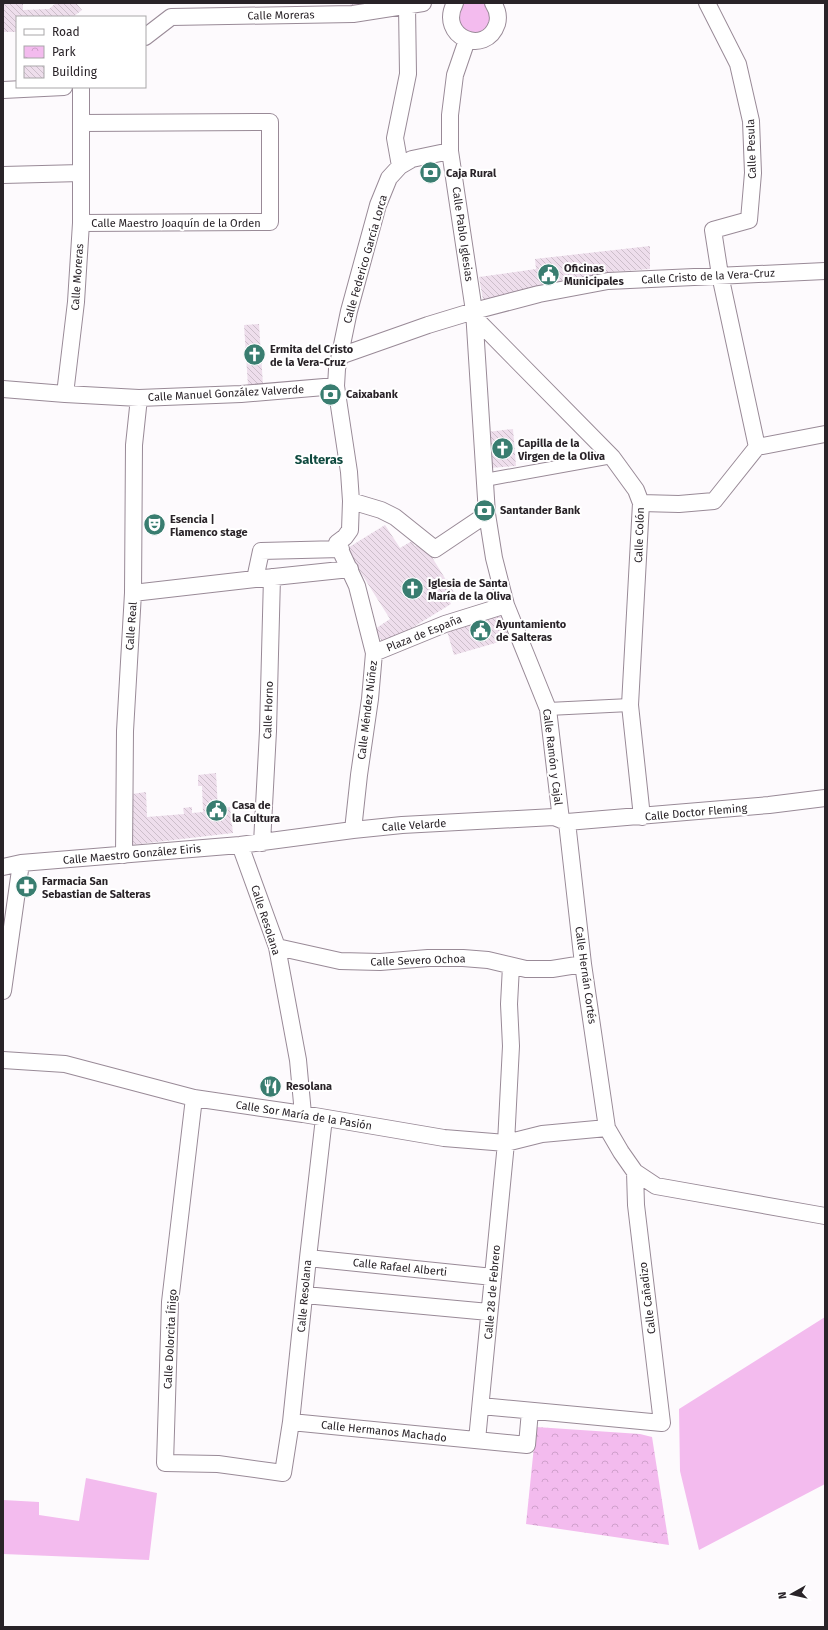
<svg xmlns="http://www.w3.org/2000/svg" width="828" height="1630" font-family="'Fira Sans',sans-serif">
	<defs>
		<pattern id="park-crowns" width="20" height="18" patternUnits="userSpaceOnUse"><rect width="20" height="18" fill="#f3bbee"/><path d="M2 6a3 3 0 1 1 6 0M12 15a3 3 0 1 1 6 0" fill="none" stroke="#d0a0cc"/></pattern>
		<pattern id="building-back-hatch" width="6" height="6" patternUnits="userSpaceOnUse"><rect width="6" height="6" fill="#eedeec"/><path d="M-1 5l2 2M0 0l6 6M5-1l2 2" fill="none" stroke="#ccbeca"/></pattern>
	</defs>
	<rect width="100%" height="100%" fill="#fdfafd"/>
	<path fill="#f3bbee" d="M463 3H486L494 16 481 36 459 28 457 10Z
		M825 1317V1484L699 1550 680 1471 679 1409Z
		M86 1478 157 1493 149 1560 3 1554V1500L39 1502V1515L79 1521Z"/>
	<path fill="url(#park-crowns)" d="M536 1427 640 1434 652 1437 669 1545 526 1524Z"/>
	<path fill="url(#building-back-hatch)" d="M3 3H23V10L49 9 56 3H76L82 10 73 17H17V32H3Z
		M350 3H365L351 8Z
		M650 246V269L610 272 483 300 479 277 536 269 535 259Z
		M259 324 263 385 248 386 244 325Z
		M513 429 516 466 489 468 487 432Z
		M385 525 400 548 412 541 415 546 421 543 427 553 430 554 446 580 447 579 457 599 450 602 451 604 384 645 375 629 390 619 346 549Z
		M506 605 519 636 454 655 445 624Z
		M216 773 218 809 230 807 233 833 131 845 132 794 146 792 147 817 184 814 183 808 192 807V813L203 812 202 786H198V775Z"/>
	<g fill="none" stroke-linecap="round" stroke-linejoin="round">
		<defs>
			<path id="pedestrian" d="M485 480 612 457
				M548 709 630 705"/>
			<path id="minor" d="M455 3C437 37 486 57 497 24 499 17 497 9 493 3
				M707 3 738 64 751 121 753 173 749 220 713 230 720 275 757 447
				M145 37 171 17 353 14 423 3
				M467 40 455 75 450 115V151L474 311 487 514 494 558 506 605 548 709 561 820
				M3 90 64 87
				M400 166 395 138 408 74 407 6
				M3 175 81 173
				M81 223 270 222V122L81 123
				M475 318 612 457 636 490 641 503 630 705 642 817
				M340 356 428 325 474 311 539 294 608 281 825 271
				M3 389 65 394 139 398 241 394 336 386
				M65 394 76 302 81 223V87
				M351 501 381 510 395 517 435 549 487 514
				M641 503 679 504 714 501 757 447 825 434
				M341 549 261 551 255 579 350 569
				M133 593 255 579
				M374 653 445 624 506 605
				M567 822 583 964 607 1128 621 1152 635 1172 656 1186 825 1216
				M353 830 359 775 370 699 374 653 357 586 337 543 345 537 350 530 351 501 349 472 336 386 337 369 349 311 378 205 389 178 400 166 412 159 450 151
				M262 843 268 731 272 577
				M240 845 277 947 298 1060 303 1114
				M124 855 125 731 133 593 134 445 139 398
				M3 867 21 863 240 845 353 830 402 825 554 817 567 822 769 805 825 798
				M277 947 340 961 380 962 428 958H463L488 960 526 969H552L583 964
				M3 991 21 863
				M3 1060 65 1064 194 1098 303 1114 444 1138 506 1143 542 1134 607 1128
				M194 1098 170 1302 165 1463 218 1464 283 1473 291 1422 308 1258 324 1118
				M308 1258 493 1277
				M305 1295 489 1312
				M481 1406 662 1423 636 1205 635 1172
				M291 1422 527 1445 530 1411
				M477 1440 506 1143 511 1046 509 1004 511 966"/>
		</defs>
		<use href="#pedestrian" stroke="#998a97" stroke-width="14"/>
		<use href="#minor" stroke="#998a97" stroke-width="18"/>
		<use href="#pedestrian" stroke="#fff" stroke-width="12"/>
		<use href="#minor" stroke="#fff" stroke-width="16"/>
	</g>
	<defs>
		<symbol id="bank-disc" viewBox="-11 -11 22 22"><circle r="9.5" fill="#397d70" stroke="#fff"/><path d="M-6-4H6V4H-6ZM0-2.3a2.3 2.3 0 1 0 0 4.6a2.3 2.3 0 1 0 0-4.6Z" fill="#fff"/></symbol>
		<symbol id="civic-disc" viewBox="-11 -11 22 22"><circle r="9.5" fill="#397d70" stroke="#fff"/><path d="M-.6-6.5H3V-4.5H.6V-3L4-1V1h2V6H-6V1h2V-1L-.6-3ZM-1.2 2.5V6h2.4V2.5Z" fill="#fff"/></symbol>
		<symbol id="church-disc" viewBox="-11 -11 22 22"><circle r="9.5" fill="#397d70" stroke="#fff"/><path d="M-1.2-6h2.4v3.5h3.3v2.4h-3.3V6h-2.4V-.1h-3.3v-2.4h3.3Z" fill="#fff"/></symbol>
		<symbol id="theatre-disc" viewBox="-11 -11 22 22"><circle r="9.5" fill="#397d70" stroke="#fff"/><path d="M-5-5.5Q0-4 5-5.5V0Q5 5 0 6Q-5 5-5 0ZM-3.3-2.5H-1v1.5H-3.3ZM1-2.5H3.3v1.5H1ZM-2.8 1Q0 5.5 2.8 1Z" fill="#fff"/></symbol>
		<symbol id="pharmacy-disc" viewBox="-11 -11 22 22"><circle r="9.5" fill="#397d70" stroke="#fff"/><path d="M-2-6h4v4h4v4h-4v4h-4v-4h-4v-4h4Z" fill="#fff"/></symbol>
		<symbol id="restaurant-disc" viewBox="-11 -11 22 22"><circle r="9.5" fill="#397d70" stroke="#fff"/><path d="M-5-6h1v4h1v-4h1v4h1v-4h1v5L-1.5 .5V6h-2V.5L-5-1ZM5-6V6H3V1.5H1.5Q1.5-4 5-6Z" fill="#fff"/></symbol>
	</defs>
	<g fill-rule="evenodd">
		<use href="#bank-disc" x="418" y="160" width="25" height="25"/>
		<use href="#civic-disc" x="536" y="262" width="25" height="25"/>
		<use href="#church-disc" x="242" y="342" width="25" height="25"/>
		<use href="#bank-disc" x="318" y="382" width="25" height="25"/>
		<use href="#church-disc" x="490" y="436" width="25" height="25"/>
		<use href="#bank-disc" x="472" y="498" width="25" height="25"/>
		<use href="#theatre-disc" x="142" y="512" width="25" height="25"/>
		<use href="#church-disc" x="400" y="576" width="25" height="25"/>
		<use href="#civic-disc" x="468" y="618" width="25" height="25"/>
		<use href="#civic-disc" x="204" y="798" width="25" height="25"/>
		<use href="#pharmacy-disc" x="14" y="874" width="25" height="25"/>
		<use href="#restaurant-disc" x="258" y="1074" width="25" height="25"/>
	</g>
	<g text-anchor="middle" stroke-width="4" stroke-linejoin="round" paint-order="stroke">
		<g font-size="11" fill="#292328" stroke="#fff">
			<text transform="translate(281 15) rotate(-1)" y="4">Calle Moreras</text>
			<text transform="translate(751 149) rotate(-92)" y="4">Calle Pesula</text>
			<text x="176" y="227">Calle Maestro Joaquín de la Orden</text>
			<text transform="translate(463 234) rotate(82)" y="4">Calle Pablo Iglesias</text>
			<text transform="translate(365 259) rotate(-74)" y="4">Calle Federico García Lorca</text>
			<text transform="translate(708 276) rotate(-3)" y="4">Calle Cristo de la Vera-Cruz</text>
			<text transform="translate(77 277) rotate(-86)" y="4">Calle Moreras</text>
			<text transform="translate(226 393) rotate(-3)" y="4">Calle Manuel González Valverde</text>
			<text transform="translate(639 535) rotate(-88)" y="4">Calle Colón</text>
			<text transform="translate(131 626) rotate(-86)" y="4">Calle Real</text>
			<text transform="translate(424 633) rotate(-22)" y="4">Plaza de España</text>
			<text transform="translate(268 710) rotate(-88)" y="4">Calle Horno</text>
			<text transform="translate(367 710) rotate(-83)" y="4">Calle Méndez Núñez</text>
			<text transform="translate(553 757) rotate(83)" y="4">Calle Ramón y Cajal</text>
			<text transform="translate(696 812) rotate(-5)" y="4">Calle Doctor Fleming</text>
			<text transform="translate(414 825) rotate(-4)" y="4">Calle Velarde</text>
			<text transform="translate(132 854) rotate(-5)" y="4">Calle Maestro González Eiris</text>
			<text transform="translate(266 920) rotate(72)" y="4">Calle Resolana</text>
			<text transform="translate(418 960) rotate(-2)" y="4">Calle Severo Ochoa</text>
			<text transform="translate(586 975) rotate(82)" y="4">Calle Hernán Cortés</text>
			<text transform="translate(304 1115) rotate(9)" y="4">Calle Sor María de la Pasión</text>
			<text transform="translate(400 1267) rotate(6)" y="4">Calle Rafael Alberti</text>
			<text transform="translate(492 1292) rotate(-85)" y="4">Calle 28 de Febrero</text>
			<text transform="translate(304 1296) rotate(-85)" y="4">Calle Resolana</text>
			<text transform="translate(647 1298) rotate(-97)" y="4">Calle Cañadizo</text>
			<text transform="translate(170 1339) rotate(-87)" y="4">Calle Dolorcita Íñigo</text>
			<text transform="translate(384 1431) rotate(6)" y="4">Calle Hermanos Machado</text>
		</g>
		<g font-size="11" font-weight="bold" fill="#292328" stroke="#fff" text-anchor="start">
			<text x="446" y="177">Caja Rural</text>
			<text x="564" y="272">Oficinas<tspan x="564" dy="13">Municipales</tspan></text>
			<text x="270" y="353">Ermita del Cristo<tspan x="270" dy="13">de la Vera-Cruz</tspan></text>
			<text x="346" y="398">Caixabank</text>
			<text x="518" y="447">Capilla de la<tspan x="518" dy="13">Virgen de la Oliva</tspan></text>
			<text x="500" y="514">Santander Bank</text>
			<text x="170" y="523">Esencia |<tspan x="170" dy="13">Flamenco stage</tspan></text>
			<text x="428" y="587">Iglesia de Santa<tspan x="428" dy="13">María de la Oliva</tspan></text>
			<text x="496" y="628">Ayuntamiento<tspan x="496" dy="13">de Salteras</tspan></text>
			<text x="232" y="809">Casa de<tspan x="232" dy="13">la Cultura</tspan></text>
			<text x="42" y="885">Farmacia San<tspan x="42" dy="13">Sebastian de Salteras</tspan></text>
			<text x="286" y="1090">Resolana</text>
		</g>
		<g font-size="13" font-weight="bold" fill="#0f493f" stroke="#fff">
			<text x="319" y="464">Salteras</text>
		</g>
	</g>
	<rect width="828" height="1630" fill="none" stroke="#292328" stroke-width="8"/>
	<rect x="16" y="16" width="130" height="72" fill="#ffffff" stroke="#a9a7a9"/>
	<rect x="24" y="29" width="20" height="6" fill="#ffffff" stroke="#a9a7a9"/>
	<text x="52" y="36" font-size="12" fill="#292328">Road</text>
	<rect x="24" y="46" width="20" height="12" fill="url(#park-crowns)" stroke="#a9a7a9"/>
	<text x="52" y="56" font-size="12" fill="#292328">Park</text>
	<rect x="24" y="66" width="20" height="12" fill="url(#building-back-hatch)" stroke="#a9a7a9"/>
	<text x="52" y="76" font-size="12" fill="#292328">Building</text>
	<g transform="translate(792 1594) rotate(262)" stroke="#ffffff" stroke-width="3" paint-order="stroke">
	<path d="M0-3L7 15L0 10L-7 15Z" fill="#292328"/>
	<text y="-6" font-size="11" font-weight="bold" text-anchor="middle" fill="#292328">N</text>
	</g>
</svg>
